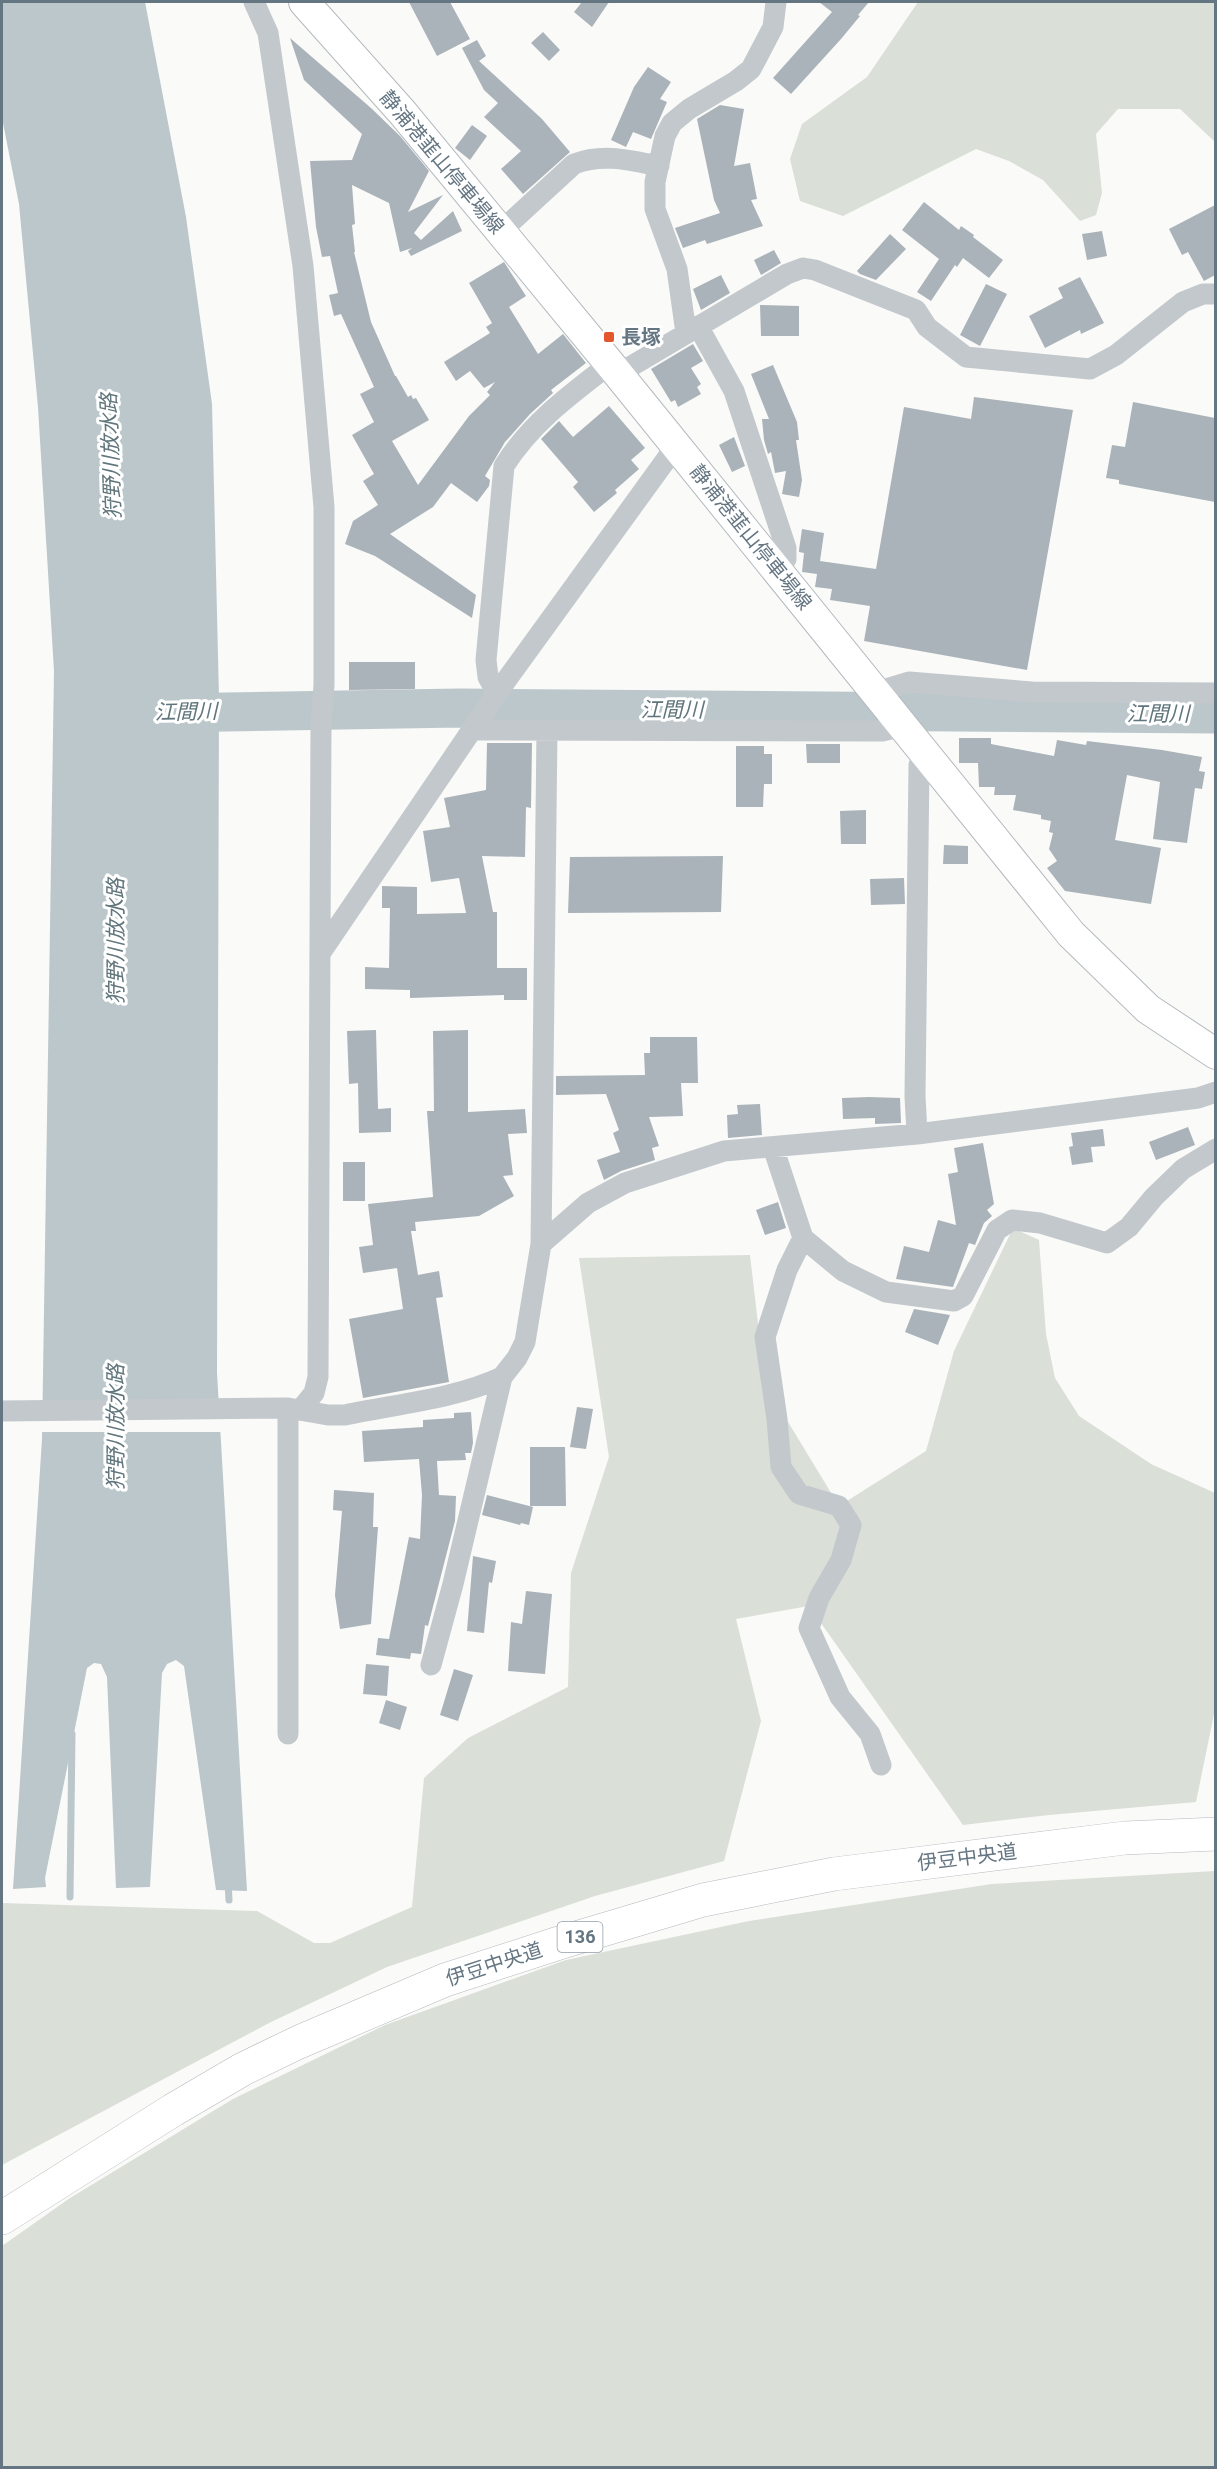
<svg xmlns="http://www.w3.org/2000/svg" width="1217" height="2469" viewBox="0 0 1217 2469" font-family="Roboto,'Noto Sans JP',sans-serif">
	<style>
		.green { fill: #dadfd7 }
		.water { fill: #bbc7cb }
		.pier { fill: #fafaf8 }
		.lines { fill: none; stroke-linecap: round; stroke-linejoin: round }
		.stream { stroke: #bbc7cb; stroke-width: 7 }
		.river { stroke: #bbc7cb; stroke-width: 39 }
		.building { fill: #aab3b9 }
		.secondary-casing { stroke: #b3babf; stroke-width: 32 }
		.highway-casing { stroke: #b4b9bd; stroke-width: 34 }
		.street { stroke: #c3c8cc; stroke-width: 21 }
		.secondary { stroke: #fff; stroke-width: 30 }
		.highway { stroke: #fff; stroke-width: 33 }
		.poi-dot { fill: #e4572e; stroke: #fff; stroke-width: 2 }
		.labels { text-anchor: middle; stroke-width: 6; stroke-linejoin: round; paint-order: stroke }
		.shield { fill: #fff; stroke: #939fa8; stroke-width: 1.5 }
		.shield-label { font-size: 18px; font-weight: bold; fill: #657683 }
		.street-label { font-size: 20px; fill: #657683; stroke: #fff }
		.poi-label { font-size: 20px; font-weight: bold; fill: #657683; stroke: #fff; text-anchor: start }
		.water-label { font-size: 21px; font-style: italic; fill: #60757c; stroke: #fff }
	</style>
	<rect width="100%" height="100%" fill="#fafaf8"/>
	<path class="green" d="M 918,2 L 1215,2 L 1215,142 L 1180,109 L 1118,109 L 1096,134 L 1102,193 L 1096,215 L 1080,221 L 1043,180 L 1009,161 L 976,149 L 843,216 L 800,201 L 790,159 L 802,124 L 867,77 Z
		M 1013,1228 L 1039,1240 L 1046,1334 L 1055,1378 L 1079,1416 L 1151,1464 L 1215,1493 L 1215,1709 L 1196,1802 L 1049,1815 L 963,1825 L 809,1606 L 736,1619 L 761,1721 L 724,1861 L 595,1896 L 387,1967 L 269,2023 L 2,2165 L 2,1903 L 257,1911 L 314,1943 L 330,1943 L 412,1907 L 424,1778 L 468,1738 L 568,1687 L 571,1573 L 609,1457 L 579,1258 L 750,1255 L 765,1384 L 839,1506 L 926,1451 L 954,1351 Z
		M 1215,1871 L 1215,2467 L 2,2467 L 2,2246 L 70,2198 L 233,2099 L 385,2025 L 566,1960 L 749,1921 L 992,1884 Z"/>
	<path class="water" d="M 2,2 L 145,2 L 186,217 L 212,404 L 219,698 L 217,1373 L 247,1891 L 216,1890 L 184,1666 L 176,1660 L 167,1664 L 162,1673 L 150,1887 L 116,1888 L 107,1677 L 101,1664 L 94,1663 L 87,1668 L 45,1878 L 46,1887 L 13,1889 L 42,1439 L 54,671 L 38,407 L 19,204 L 2,118 Z"/>
	<path class="pier" d="M 40,1401 L 221,1401 L 222,1432 L 39,1432 Z"/>
	<g class="lines">
		<path class="stream" d="M 228,1882 L 229,1900
			M 70,1897 L 72,1734"/>
		<path class="river" d="M 165,713 L 459,708 L 1216,714"/>
	</g>
	<path class="building" d="M 409,2 L 450,2 L 470,39 L 437,56 Z
		M 582,2 L 609,2 L 592,27 L 574,12 Z
		M 819,2 L 869,2 L 858,15 L 860,16 L 841,39 L 791,94 L 773,78 L 832,12 Z
		M 543,32 L 560,50 L 549,61 L 531,43 Z
		M 290,38 L 371,108 L 400,136 L 429,171 L 408,212 L 443,195 L 414,233 L 421,240 L 453,211 L 462,231 L 411,256 L 408,251 L 412,248 L 400,252 L 389,203 L 352,185 L 355,224 L 352,225 L 355,252 L 354,252 L 371,322 L 395,376 L 396,376 L 408,397 L 411,395 L 413,399 L 416,398 L 429,420 L 392,441 L 418,485 L 469,416 L 490,395 L 487,392 L 495,382 L 484,388 L 470,371 L 456,381 L 444,362 L 490,333 L 486,327 L 492,323 L 469,283 L 504,262 L 526,296 L 509,307 L 538,354 L 563,334 L 586,363 L 551,390 L 553,393 L 530,414 L 505,442 L 485,476 L 490,480 L 489,486 L 477,502 L 451,483 L 433,507 L 390,534 L 476,595 L 472,618 L 375,556 L 345,544 L 353,521 L 378,505 L 363,481 L 374,474 L 352,435 L 374,422 L 360,394 L 374,387 L 341,314 L 334,316 L 329,295 L 338,293 L 330,256 L 322,257 L 316,227 L 310,161 L 352,160 L 362,134 L 304,80 Z
		M 477,40 L 486,56 L 479,61 L 542,119 L 570,152 L 523,194 L 501,169 L 521,151 L 484,117 L 498,103 L 484,90 L 462,48 Z
		M 648,67 L 671,82 L 660,99 L 667,102 L 651,139 L 633,132 L 626,147 L 611,140 L 634,87 Z
		M 720,105 L 744,109 L 734,166 L 750,163 L 757,199 L 751,200 L 763,226 L 707,244 L 705,240 L 683,248 L 675,228 L 720,213 L 714,200 L 697,119 Z
		M 472,125 L 487,136 L 470,160 L 455,148 Z
		M 924,202 L 959,230 L 961,226 L 974,235 L 973,237 L 1003,260 L 989,278 L 963,258 L 957,267 L 955,265 L 931,301 L 917,292 L 939,259 L 902,230 Z
		M 1215,205 L 1215,275 L 1204,281 L 1188,252 L 1182,255 L 1169,229 Z
		M 1102,231 L 1107,256 L 1087,260 L 1082,234 Z
		M 890,234 L 906,249 L 876,280 L 860,274 L 857,271 Z
		M 774,250 L 781,263 L 761,275 L 754,260 Z
		M 721,275 L 730,293 L 701,310 L 693,289 Z
		M 1080,277 L 1104,323 L 1081,334 L 1080,330 L 1045,348 L 1029,316 L 1063,298 L 1058,288 Z
		M 986,284 L 1007,294 L 980,346 L 960,335 Z
		M 760,305 L 799,306 L 799,336 L 761,336 Z
		M 693,344 L 703,361 L 691,368 L 701,384 L 697,387 L 701,394 L 678,407 L 675,400 L 671,402 L 651,369 Z
		M 773,365 L 797,422 L 799,440 L 796,440 L 802,480 L 799,497 L 782,494 L 786,471 L 775,473 L 771,452 L 768,454 L 764,440 L 762,419 L 769,419 L 751,374 Z
		M 974,397 L 1073,410 L 1027,670 L 864,641 L 870,606 L 830,600 L 832,589 L 815,587 L 817,574 L 802,572 L 804,553 L 799,552 L 799,550 L 802,529 L 824,533 L 820,561 L 876,569 L 904,407 L 971,419 Z
		M 1133,402 L 1215,418 L 1215,502 L 1119,484 L 1119,480 L 1106,478 L 1112,445 L 1125,447 Z
		M 609,406 L 645,448 L 631,460 L 639,469 L 615,490 L 617,493 L 594,512 L 573,487 L 578,482 L 541,439 L 559,421 L 573,437 Z
		M 734,437 L 745,466 L 732,472 L 719,445 Z
		M 349,662 L 415,662 L 415,689 L 349,690 Z
		M 959,738 L 991,738 L 991,744 L 1054,756 L 1057,740 L 1086,745 L 1087,741 L 1162,750 L 1202,757 L 1199,771 L 1205,772 L 1202,789 L 1195,788 L 1187,843 L 1153,839 L 1160,782 L 1127,775 L 1115,840 L 1161,848 L 1151,904 L 1065,891 L 1047,868 L 1057,861 L 1049,849 L 1053,833 L 1049,832 L 1051,821 L 1041,819 L 1041,815 L 1013,810 L 1016,795 L 994,795 L 995,787 L 979,787 L 978,763 L 959,763 Z
		M 487,743 L 532,743 L 531,808 L 526,807 L 525,857 L 482,856 L 493,912 L 497,912 L 497,968 L 527,968 L 527,1000 L 504,1000 L 504,995 L 410,998 L 410,990 L 365,989 L 365,967 L 389,968 L 390,908 L 382,908 L 382,886 L 417,887 L 417,914 L 466,913 L 459,878 L 431,882 L 423,831 L 450,827 L 444,798 L 486,790 Z
		M 806,744 L 840,744 L 840,763 L 807,763 Z
		M 736,746 L 764,746 L 764,754 L 772,754 L 772,784 L 764,784 L 763,807 L 736,807 Z
		M 866,810 L 866,844 L 841,844 L 840,811 Z
		M 944,845 L 968,846 L 968,864 L 943,864 Z
		M 723,856 L 721,912 L 568,913 L 570,857 Z
		M 904,878 L 905,904 L 871,905 L 870,879 Z
		M 376,1030 L 378,1109 L 391,1108 L 391,1132 L 359,1133 L 358,1083 L 349,1084 L 347,1031 Z
		M 468,1030 L 468,1112 L 525,1109 L 527,1133 L 508,1134 L 513,1175 L 503,1176 L 514,1196 L 479,1216 L 415,1222 L 416,1231 L 411,1231 L 418,1275 L 439,1271 L 443,1297 L 436,1298 L 449,1382 L 363,1398 L 349,1319 L 403,1309 L 397,1268 L 363,1273 L 359,1247 L 373,1245 L 368,1204 L 433,1197 L 427,1111 L 434,1111 L 433,1031 Z
		M 650,1037 L 697,1037 L 698,1083 L 681,1083 L 683,1116 L 649,1117 L 659,1146 L 652,1148 L 655,1160 L 621,1171 L 604,1180 L 597,1160 L 620,1152 L 613,1133 L 619,1130 L 606,1094 L 556,1095 L 556,1076 L 645,1075 L 644,1053 L 650,1053 Z
		M 869,1097 L 900,1098 L 901,1123 L 875,1124 L 875,1118 L 843,1119 L 842,1098 Z
		M 760,1104 L 762,1135 L 728,1138 L 727,1115 L 738,1114 L 737,1105 Z
		M 1188,1127 L 1195,1145 L 1156,1160 L 1149,1142 Z
		M 1103,1129 L 1105,1146 L 1091,1147 L 1093,1162 L 1072,1165 L 1069,1147 L 1073,1146 L 1071,1133 Z
		M 983,1143 L 994,1204 L 987,1210 L 992,1216 L 984,1223 L 975,1245 L 969,1243 L 953,1287 L 896,1279 L 904,1246 L 929,1252 L 938,1220 L 956,1225 L 948,1174 L 958,1172 L 954,1148 Z
		M 343,1162 L 365,1162 L 365,1201 L 343,1201 Z
		M 778,1202 L 786,1228 L 765,1235 L 756,1210 Z
		M 914,1309 L 950,1315 L 938,1345 L 905,1332 Z
		M 577,1407 L 593,1409 L 586,1449 L 570,1447 Z
		M 471,1412 L 473,1443 L 471,1453 L 465,1453 L 466,1460 L 437,1461 L 439,1495 L 456,1496 L 455,1521 L 428,1626 L 425,1625 L 421,1654 L 411,1653 L 410,1659 L 376,1655 L 378,1638 L 389,1639 L 409,1537 L 420,1539 L 422,1495 L 419,1459 L 364,1462 L 362,1431 L 423,1427 L 423,1420 L 454,1418 L 454,1413 Z
		M 530,1447 L 565,1447 L 566,1506 L 530,1506 Z
		M 334,1490 L 374,1493 L 373,1527 L 378,1527 L 371,1624 L 340,1629 L 335,1595 L 342,1511 L 333,1510 Z
		M 487,1495 L 533,1507 L 529,1525 L 521,1523 L 520,1525 L 482,1515 Z
		M 473,1556 L 496,1561 L 492,1583 L 489,1582 L 484,1633 L 467,1631 Z
		M 526,1591 L 552,1594 L 545,1674 L 508,1671 L 511,1622 L 522,1624 Z
		M 366,1664 L 389,1666 L 387,1696 L 363,1694 Z
		M 454,1669 L 473,1675 L 458,1721 L 440,1715 Z
		M 386,1700 L 407,1707 L 400,1730 L 379,1723 Z"/>
	<g class="lines">
		<defs>
			<path id="secondary" d="M 304,2 L 402,112 L 610,364 L 1071,934 L 1148,1009 L 1216,1054"/>
			<path id="highway" d="M 2,2218 L 173,2110 L 243,2069 L 299,2042 L 445,1980 L 559,1943 L 703,1900 L 834,1874 L 1125,1838 L 1216,1834"/>
		</defs>
		<use href="#secondary" class="secondary-casing"/>
		<use href="#highway" class="highway-casing"/>
		<path class="street" d="M 254,2 L 268,33 L 303,266 L 324,507 L 324,685 L 321,724 L 318,1377 L 314,1393 L 301,1409
			M 501,231 L 574,164 C 603,153 629,160 659,166
			M 698,326 L 734,391 L 786,548 L 786,559 L 776,568
			M 686,333 L 677,269 L 655,209 L 655,182 L 665,136 L 672,123 L 689,109 L 736,81 L 751,69 L 773,27 L 776,2
			M 618,374 L 787,274 L 803,268 L 815,270 L 916,310 L 927,327 L 966,357 L 1090,369 L 1116,355 L 1183,302 L 1203,294 L 1216,294
			M 876,692 L 909,682 L 1032,692 L 1216,693
			M 497,693 L 488,677 L 486,660 L 504,466 C 531,423 571,394 610,364
			M 472,730 L 882,731 L 904,726
			M 321,952 L 497,693 L 676,446
			M 917,1134 L 915,1096 L 919,765 L 925,752
			M 773,1147 L 803,1238 L 787,1270 L 765,1337 L 777,1419 L 781,1467 L 799,1494 L 839,1506 L 851,1525 L 841,1560 L 819,1598 L 809,1628 L 840,1697 L 870,1734 L 881,1765
			M 803,1238 L 843,1271 L 886,1292 L 954,1301 L 963,1296 L 997,1230 L 1012,1220 L 1040,1223 L 1107,1243 L 1129,1227 L 1154,1197 L 1183,1169 L 1216,1149
			M 541,1244 L 588,1203 L 625,1183 L 724,1151 L 917,1134 L 1198,1098 L 1216,1092
			M 2,1411 L 288,1408 L 328,1415 L 345,1415 C 397,1404 455,1399 502,1377
			M 431,1665 L 453,1584 L 502,1377 L 517,1358 L 525,1342 L 541,1244 L 547,730
			M 288,1734 L 288,1408"/>
		<use href="#secondary" class="secondary"/>
		<use href="#highway" class="highway"/>
	</g>
	<rect class="poi-dot" x="603" y="331" width="12" height="12" rx="3"/>
	<g class="labels">
		<rect class="shield" x="557.5" y="1922" width="45" height="30" rx="4.5"/>
		<g class="shield-label">
			<text x="580" y="1943">136</text>
		</g>
		<g class="street-label">
			<text transform="translate(442 162) rotate(50)" y="7">静浦港韮山停車場線</text>
			<text transform="translate(751 537) rotate(51)" y="7">静浦港韮山停車場線</text>
			<text transform="translate(967 1857) rotate(-7)" y="7">伊豆中央道</text>
			<text transform="translate(494 1964) rotate(-18)" y="7">伊豆中央道</text>
		</g>
		<g class="poi-label">
			<text x="621" y="344">長塚</text>
		</g>
		<g class="water-label">
			<text transform="translate(111 456) rotate(-92)" y="7">狩野川放水路</text>
			<text x="672" y="717">江間川</text>
			<text transform="translate(186 712) rotate(-1)" y="7">江間川</text>
			<text x="1158" y="721">江間川</text>
			<text transform="translate(116 941) rotate(-90)" y="7">狩野川放水路</text>
			<text transform="translate(116 1427) rotate(-90)" y="7">狩野川放水路</text>
		</g>
	</g>
	<rect width="1217" height="2469" fill="none" stroke="#657683" stroke-width="6"/>
</svg>
